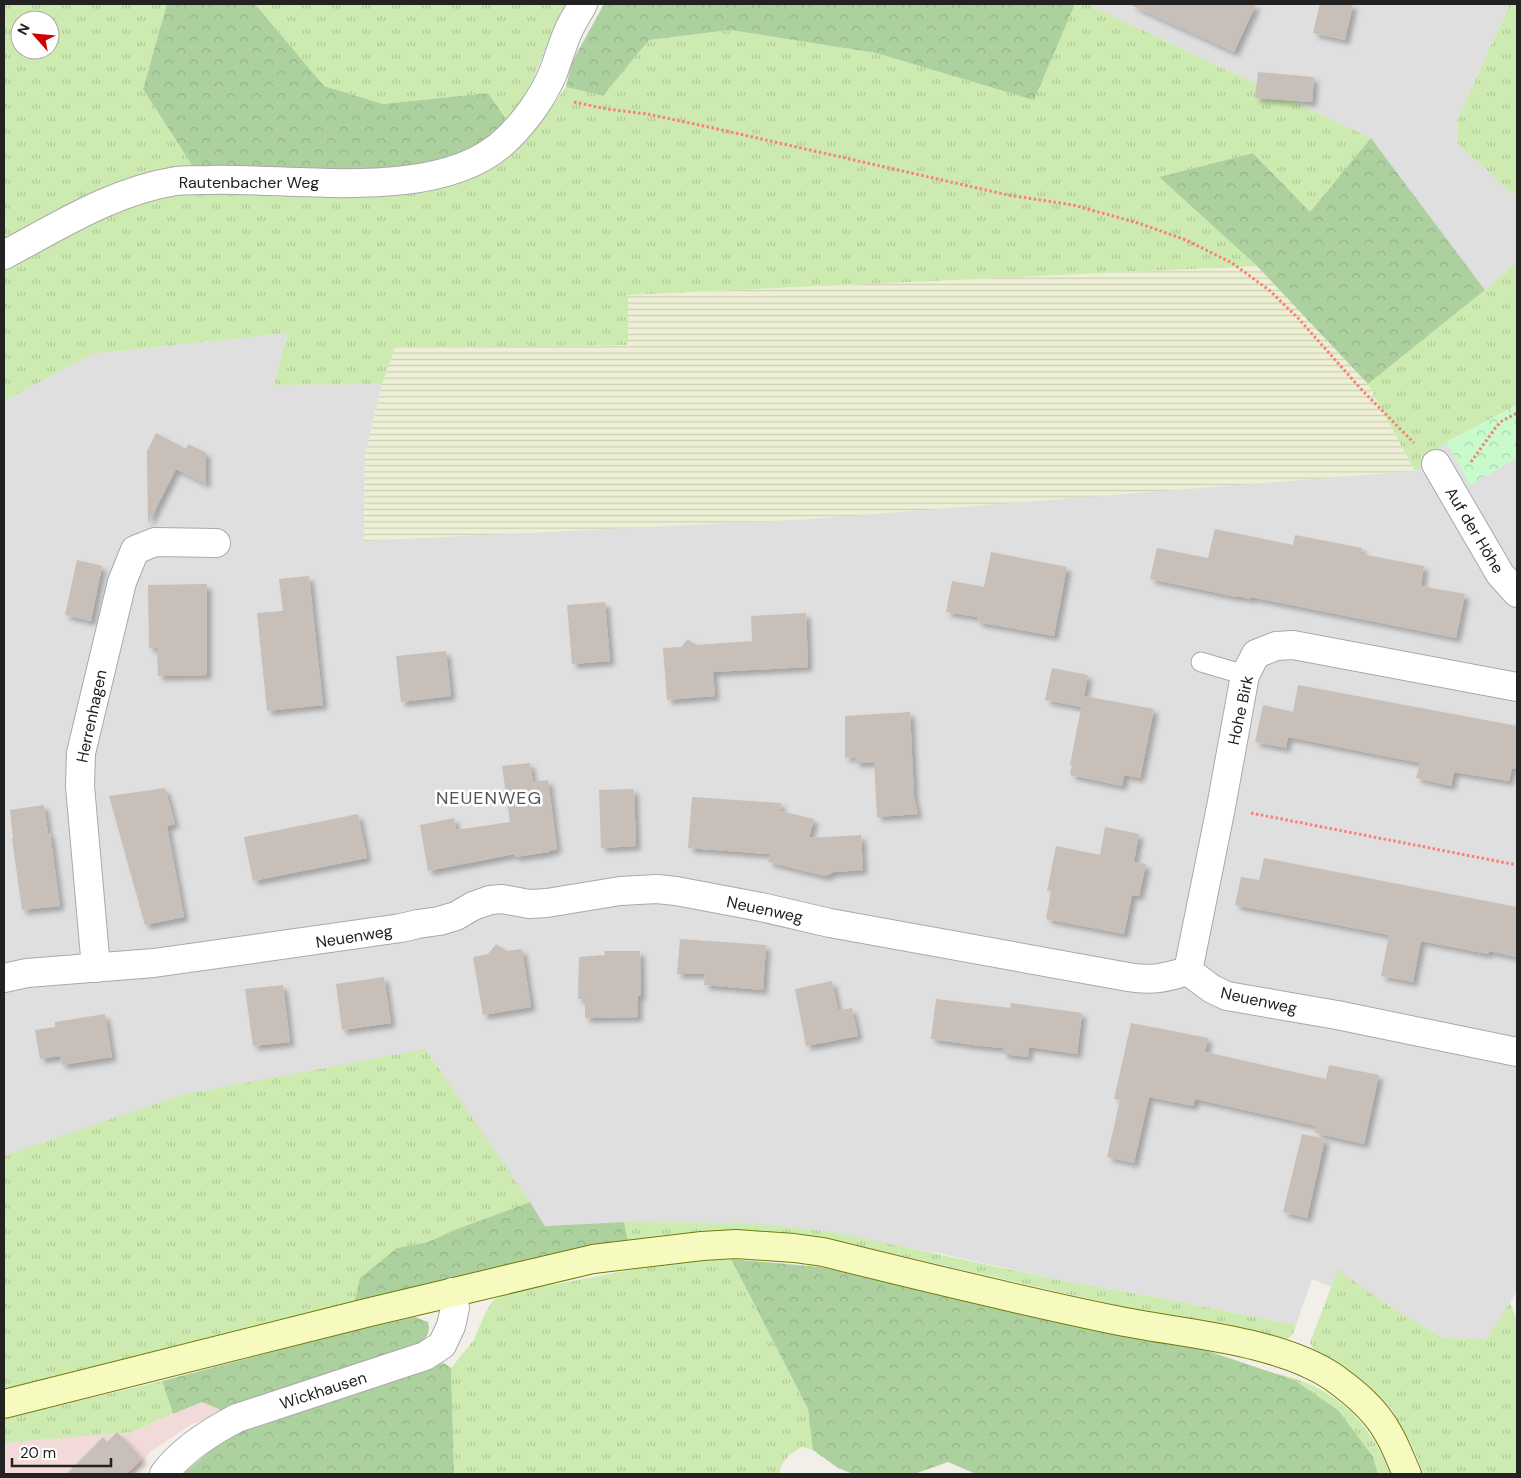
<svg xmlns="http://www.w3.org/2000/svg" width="1521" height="1478" viewBox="0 0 1521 1478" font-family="'DM Sans',sans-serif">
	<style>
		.residential { fill: #e0dfdf }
		.commercial { fill: #f2dad9 }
		.farmland { fill: url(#farmland-rules) }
		.grass { fill: url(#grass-tufts); fill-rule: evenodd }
		.forest { fill: url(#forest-crowns) }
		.park { fill: url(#park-crowns) }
		.building { fill: #c7bfb8; filter: url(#shadow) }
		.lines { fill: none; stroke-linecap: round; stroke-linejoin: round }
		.service-casing { stroke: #a9a9a9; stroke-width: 21 }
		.minor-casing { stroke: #a9a9a9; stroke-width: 30 }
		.secondary-casing { stroke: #707d05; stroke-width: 30 }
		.path { stroke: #fa8072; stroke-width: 3; stroke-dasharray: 2.5 2.5; stroke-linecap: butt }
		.service { stroke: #fff; stroke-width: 19 }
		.minor { stroke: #fff; stroke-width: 28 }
		.secondary { stroke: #f7fabf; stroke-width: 28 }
		.labels { text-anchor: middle; stroke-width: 5; stroke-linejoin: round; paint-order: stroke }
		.street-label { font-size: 16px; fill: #222; stroke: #fff }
		.neighbourhood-label { font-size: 18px; letter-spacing: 1px; fill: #555; stroke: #fff }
	</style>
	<defs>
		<pattern id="farmland-rules" width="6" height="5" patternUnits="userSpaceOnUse" patternTransform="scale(1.25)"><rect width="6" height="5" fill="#eef0d5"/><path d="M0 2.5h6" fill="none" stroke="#ccceb7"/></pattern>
		<pattern id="grass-tufts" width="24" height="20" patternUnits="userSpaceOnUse" patternTransform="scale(1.25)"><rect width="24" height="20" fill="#cdebb0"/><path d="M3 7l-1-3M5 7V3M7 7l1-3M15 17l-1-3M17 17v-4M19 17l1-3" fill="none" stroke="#b0c997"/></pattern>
		<pattern id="forest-crowns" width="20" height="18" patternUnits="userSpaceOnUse" patternTransform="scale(1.25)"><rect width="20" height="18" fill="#add19e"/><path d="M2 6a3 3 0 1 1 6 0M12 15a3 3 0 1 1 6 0" fill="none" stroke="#95b388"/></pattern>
		<pattern id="park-crowns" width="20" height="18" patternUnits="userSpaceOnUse" patternTransform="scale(1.25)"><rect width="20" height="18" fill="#c8facc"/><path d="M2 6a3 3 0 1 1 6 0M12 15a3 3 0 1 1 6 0" fill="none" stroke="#acd6af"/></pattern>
		<filter id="shadow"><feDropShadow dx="4.5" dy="4.5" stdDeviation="2.5" flood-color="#0004"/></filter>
	</defs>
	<rect width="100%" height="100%" fill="#f2efe9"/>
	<path class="residential" d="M 1087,4 L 1510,4 L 1458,118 L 1457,143 L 1517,198 L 1517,261 L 1485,290 L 1371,138 Z
		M 288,333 L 275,385 L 382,384 L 365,456 L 364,541 L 1414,471 L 1446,442 L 1517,405 L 1517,1291 L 1486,1339 L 1443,1338 L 1392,1308 L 1338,1271 L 1331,1287 L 1312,1279 L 1296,1325 L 1171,1300 L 1059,1280 L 938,1253 L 758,1223 L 624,1222 L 545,1226 L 530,1202 L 4,1156 L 4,401 L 92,354 Z"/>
	<path class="commercial" d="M 202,1402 L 226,1412 L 190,1425 L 150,1452 L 134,1474 L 4,1474 L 4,1443 L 132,1432 Z"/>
	<path class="farmland" d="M 1257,266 L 1368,384 L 1415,471 L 811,519 L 364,541 L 365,456 L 382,384 L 395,347 L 628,345 L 628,295 Z"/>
	<path class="grass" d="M 4,4 L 167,4 L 143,89 L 195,170 L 4,246 ZM 20,20 L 50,20 L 50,50 L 20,50 Z
		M 255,4 L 566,4 L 558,18 L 530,87 L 508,122 L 488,93 L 383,104 L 324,86 Z
		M 1075,4 L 1087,4 L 1371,138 L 1310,212 L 1253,153 L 1159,177 L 1257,266 L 628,295 L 628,345 L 395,347 L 382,384 L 274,385 L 288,333 L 92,354 L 4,401 L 4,264 L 77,224 L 177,189 L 350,190 L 535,127 L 552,106 L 566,87 L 603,96 L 649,40 L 730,30 L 876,53 L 1034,99 Z
		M 1510,4 L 1517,4 L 1517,198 L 1457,143 L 1458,118 Z
		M 1517,261 L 1517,405 L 1446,442 L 1415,471 L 1368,384 L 1485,290 Z
		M 425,1049 L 530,1202 L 457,1229 L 428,1242 L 397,1248 L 354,1304 L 4,1391 L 4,1156 L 181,1095 Z
		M 624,1222 L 758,1223 L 839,1233 L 1059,1280 L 1171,1300 L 1296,1325 L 1293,1334 L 1286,1340 L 1197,1320 L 1128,1308 L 847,1243 L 780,1233 L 734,1231 L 675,1234 L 628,1241 Z
		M 731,1259 L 808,1409 L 813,1450 L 802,1447 C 788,1455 783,1459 779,1474 L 454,1474 L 451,1368 L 473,1341 L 485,1314 L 493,1300 L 509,1293 L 636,1269 L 680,1262 Z
		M 1338,1270 L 1392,1308 L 1443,1338 L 1486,1339 L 1510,1302 L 1517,1320 L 1517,1474 L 1424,1474 L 1412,1445 L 1391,1408 L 1363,1381 L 1329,1358 L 1314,1350 L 1310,1342 Z
		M 1271,1372 C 1331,1385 1368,1416 1390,1474 L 1378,1474 L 1373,1457 Z
		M 162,1381 L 173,1414 L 132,1432 L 4,1443 L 4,1419 Z"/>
	<path class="forest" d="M 167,4 L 255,4 L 324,86 L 383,104 L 488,93 L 508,122 L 495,136 L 445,163 L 353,170 L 195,170 L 143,89 Z
		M 604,4 L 1075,4 L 1034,100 L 876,53 L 730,30 L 649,40 L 603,96 L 566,87 L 572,62 Z
		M 1371,138 L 1485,290 L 1368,384 L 1257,266 L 1159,177 L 1253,153 L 1310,212 Z
		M 530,1202 L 545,1226 L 624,1222 L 628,1241 L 354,1304 L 360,1278 L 397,1248 L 428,1242 L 457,1229 Z
		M 731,1259 L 820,1267 L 1035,1316 L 1202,1349 L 1294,1380 L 1338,1410 L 1373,1457 L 1378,1474 L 976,1474 L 948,1462 L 914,1474 L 853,1474 L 838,1468 L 813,1450 L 808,1409 Z
		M 415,1317 L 428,1322 C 432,1335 422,1342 412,1350 L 226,1412 L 202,1402 L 173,1414 L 162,1381 L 333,1336 Z
		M 444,1363 L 451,1368 L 454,1474 L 183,1474 L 224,1439 L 268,1417 Z"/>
	<path class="park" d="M 1517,405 L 1517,458 L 1470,485 L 1446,442 Z"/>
	<path class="building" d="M 1129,4 L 1256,4 L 1234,52 Z
		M 1320,4 L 1353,4 L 1345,40 L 1313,33 Z
		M 1258,72 L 1314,77 L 1312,102 L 1255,98 Z
		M 156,433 L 186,449 L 188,444 L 206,453 L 206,484 L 176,469 L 148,524 L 147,451 Z
		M 1215,529 L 1293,545 L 1295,535 L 1362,548 L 1361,554 L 1424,566 L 1421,586 L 1465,594 L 1456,638 L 1251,597 L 1250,599 L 1238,596 L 1237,597 L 1150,579 L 1157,548 L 1208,558 Z
		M 991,552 L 1067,567 L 1054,636 L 977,622 L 978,617 L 946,612 L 952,581 L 984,587 Z
		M 77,560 L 102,566 L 91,621 L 65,615 Z
		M 309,576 L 323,705 L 267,711 L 257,613 L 283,611 L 279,579 Z
		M 207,584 L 207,675 L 158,676 L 157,648 L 149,648 L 148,585 Z
		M 605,602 L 610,661 L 572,664 L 567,605 Z
		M 806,613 L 808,667 L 713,672 L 715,696 L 667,700 L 663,648 L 681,647 L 688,639 L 696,645 L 752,641 L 751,616 Z
		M 446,651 L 451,696 L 401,702 L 396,656 Z
		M 1052,668 L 1088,675 L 1084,696 L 1154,709 L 1140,778 L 1124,775 L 1122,786 L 1070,775 L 1072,765 L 1070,765 L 1083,698 L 1081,707 L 1045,700 Z
		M 1298,685 L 1517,726 L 1517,769 L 1512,768 L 1509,781 L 1454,772 L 1451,786 L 1416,778 L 1420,763 L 1288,737 L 1286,748 L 1255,742 L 1263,705 L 1293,712 Z
		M 910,712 L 914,797 L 918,814 L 877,817 L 874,762 L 856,763 L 855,757 L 845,758 L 845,716 Z
		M 530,763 L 533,782 L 548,780 L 557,849 L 549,851 L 549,852 L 515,857 L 514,854 L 428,871 L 420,825 L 454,818 L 456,830 L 510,822 L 502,766 Z
		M 165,788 L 175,824 L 167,826 L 184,917 L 145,925 L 109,796 Z
		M 634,789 L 636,846 L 601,848 L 599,790 Z
		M 692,797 L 781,803 L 780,811 L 814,819 L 809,838 L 861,835 L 863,870 L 834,872 L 825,876 L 768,862 L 770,854 L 688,848 Z
		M 44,805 L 48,833 L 50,833 L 60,906 L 22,910 L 12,838 L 13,838 L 10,810 Z
		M 358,814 L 367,858 L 253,881 L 244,837 Z
		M 1105,827 L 1139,834 L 1134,862 L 1146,864 L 1139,896 L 1132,895 L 1124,934 L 1046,919 L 1051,891 L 1047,891 L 1056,846 L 1100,855 Z
		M 1264,858 L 1517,907 L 1517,957 L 1489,951 L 1488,954 L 1421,941 L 1413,982 L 1381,976 L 1389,935 L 1235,905 L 1241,877 L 1259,880 Z
		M 680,939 L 766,945 L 763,990 L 704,985 L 705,974 L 677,974 Z
		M 496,944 L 507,951 L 522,949 L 531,1007 L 483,1015 L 473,957 L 488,954 Z
		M 604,951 L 640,951 L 641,996 L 638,996 L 638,1017 L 585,1018 L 585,999 L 578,999 L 579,957 L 605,955 Z
		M 384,977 L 391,1023 L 342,1030 L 336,984 Z
		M 832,981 L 838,1010 L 852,1008 L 858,1036 L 806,1046 L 795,989 Z
		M 283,985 L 290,1042 L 253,1046 L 245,989 Z
		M 936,999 L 1010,1008 L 1011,1003 L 1082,1013 L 1077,1054 L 1029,1047 L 1028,1057 L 1003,1054 L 1003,1048 L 981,1046 L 931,1039 Z
		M 105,1014 L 112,1057 L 62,1065 L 60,1056 L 40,1059 L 35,1030 L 55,1027 L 55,1022 Z
		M 1131,1023 L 1208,1038 L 1205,1052 L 1326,1079 L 1329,1065 L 1379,1075 L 1364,1144 L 1315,1133 L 1316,1126 L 1195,1099 L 1193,1106 L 1149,1097 L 1134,1163 L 1107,1157 L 1120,1100 L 1114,1099 Z
		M 1302,1134 L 1325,1139 L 1307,1218 L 1283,1212 Z
		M 117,1432 L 142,1459 L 126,1474 L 66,1474 L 103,1437 L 107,1442 Z"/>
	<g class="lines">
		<defs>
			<path id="service" d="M 1201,662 L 1245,675"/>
			<path id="minor" d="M 4,255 C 59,226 113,191 176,181 C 187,180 199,180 210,180 C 295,177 440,204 506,140 C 525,122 543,97 553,73 C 558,60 562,46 567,34 C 571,23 578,14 583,4
				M 1436,464 L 1500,574 L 1517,593
				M 96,968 L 80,786 L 81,753 L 122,582 L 135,550 L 155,542 L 216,543
				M 1188,971 L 1221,807 L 1245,675 L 1256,654 L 1276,646 L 1293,645 L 1517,687
				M 4,978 L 27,973 L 154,963 L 401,928 L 418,924 L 439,921 L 456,916 L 473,906 L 490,900 L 502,899 L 529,904 L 547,903 L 620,891 L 657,889 L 676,891 L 761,907 L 830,923 L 1128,977 C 1153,981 1164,978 1188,971 L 1212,989 L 1227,996 L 1337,1015 L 1517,1052
				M 164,1474 C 181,1451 212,1431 237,1418 L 425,1356 L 442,1345 L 451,1326 L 455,1308 L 453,1292"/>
			<path id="secondary" d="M 4,1404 L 366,1313 L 593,1259 L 702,1246 L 736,1244 L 794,1248 L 823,1252 C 920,1276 1017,1300 1115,1320 C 1181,1334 1276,1339 1333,1377 C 1354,1392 1376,1410 1388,1433 C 1396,1446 1401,1461 1407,1474"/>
		</defs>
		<use href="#service" class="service-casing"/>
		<use href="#minor" class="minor-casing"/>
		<use href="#secondary" class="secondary-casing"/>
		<path class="path" d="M 574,102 L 607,109 L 647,114 L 713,128 L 1008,195 L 1073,205 L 1138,223 L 1186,240 L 1232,263 L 1269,290 L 1299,319 L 1360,388 L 1414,443
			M 1471,462 L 1496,427 L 1502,421 L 1517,413
			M 1251,813 L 1517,865"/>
		<use href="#service" class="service"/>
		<use href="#minor" class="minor"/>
		<use href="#secondary" class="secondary"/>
	</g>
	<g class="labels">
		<g class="street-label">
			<text x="249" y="188">Rautenbacher Weg</text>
			<text transform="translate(1475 530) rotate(59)" y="6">Auf der Höhe</text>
			<text transform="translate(1240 710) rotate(-78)" y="6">Hohe Birk</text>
			<text transform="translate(91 716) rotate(-78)" y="6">Herrenhagen</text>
			<text transform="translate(765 909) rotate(12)" y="6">Neuenweg</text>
			<text transform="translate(354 936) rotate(-9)" y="6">Neuenweg</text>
			<text transform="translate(1259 1000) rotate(12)" y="6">Neuenweg</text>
			<text transform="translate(323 1390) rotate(-18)" y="6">Wickhausen</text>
		</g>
		<g class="neighbourhood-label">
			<text x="489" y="804">NEUENWEG</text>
		</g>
	</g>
	<rect width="1521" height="1478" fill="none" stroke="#222222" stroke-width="10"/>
	<g transform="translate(35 35) rotate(297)"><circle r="24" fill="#ffffff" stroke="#a7a7a7"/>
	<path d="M0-4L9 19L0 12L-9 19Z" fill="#d40000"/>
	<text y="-8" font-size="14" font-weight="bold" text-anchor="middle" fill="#222222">N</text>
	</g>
	<path d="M12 1458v8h99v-8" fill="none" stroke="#222222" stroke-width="2.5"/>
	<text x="20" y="1458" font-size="15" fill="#222222" stroke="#ffffff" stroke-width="4" paint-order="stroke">20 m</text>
</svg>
